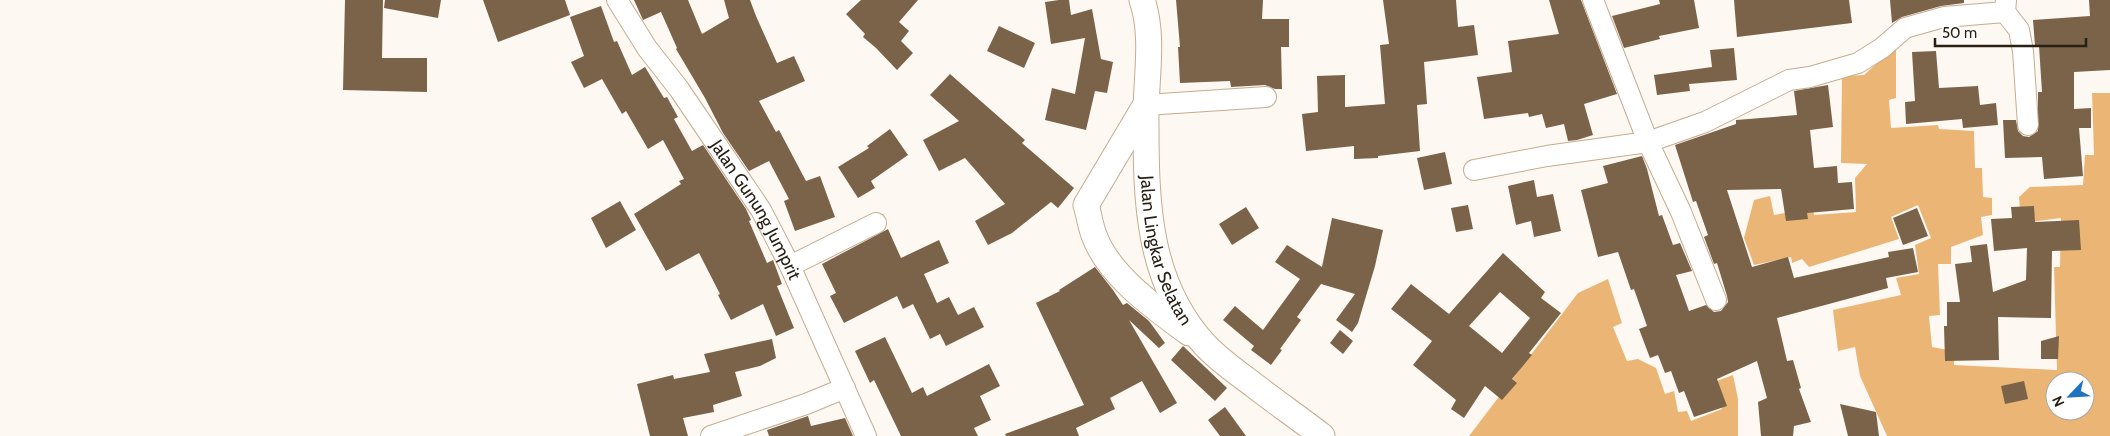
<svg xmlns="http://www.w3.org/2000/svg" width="2110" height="436" viewBox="0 0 2110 436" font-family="Cabin,sans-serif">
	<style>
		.forest { fill: #ebb675; fill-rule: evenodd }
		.building { fill: #7a6349; fill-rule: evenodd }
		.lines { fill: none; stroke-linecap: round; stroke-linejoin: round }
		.minor-casing { stroke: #c5ac8f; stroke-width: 22 }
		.tertiary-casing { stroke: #c5ac8f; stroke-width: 27 }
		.minor { stroke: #fff; stroke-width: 20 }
		.tertiary { stroke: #fff; stroke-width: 25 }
		.labels { text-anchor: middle; stroke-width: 5; stroke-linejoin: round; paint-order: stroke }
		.street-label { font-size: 18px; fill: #292014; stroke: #fff }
	</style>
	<rect width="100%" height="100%" fill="#fef8f2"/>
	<path class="forest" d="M 1896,46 L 1896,98 L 1889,100 L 1891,128 L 1938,125 L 1939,129 L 1974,131 L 1975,168 L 1982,168 L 1983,197 L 1992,198 L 1992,215 L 1981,217 L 1983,235 L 1951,247 L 1951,264 L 1938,264 L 1940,315 L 1929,316 L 1932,347 L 1954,351 L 1954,365 L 2057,370 L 2054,267 L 2060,267 L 2061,218 L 2030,222 L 2020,210 L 2019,197 L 2030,187 L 2083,185 L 2085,155 L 2094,155 L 2092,93 L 2110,93 L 2110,436 L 1887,436 L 1860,376 L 1855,347 L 1838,351 L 1833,310 L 1901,295 L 1896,278 L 1919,274 L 1915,245 L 1931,238 L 1918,205 L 1891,217 L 1899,239 L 1809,267 L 1802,259 L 1792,263 L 1791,257 L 1754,265 L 1744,238 L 1754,200 L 1770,196 L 1774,215 L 1813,208 L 1814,215 L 1856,212 L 1855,178 L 1867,164 L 1841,163 L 1842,76 L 1864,75 ZM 2055,381 L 2085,381 L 2085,411 L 2055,411 Z
		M 1608,279 L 1622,323 L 1613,327 L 1627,361 L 1638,359 L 1656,368 L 1665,394 L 1674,391 L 1678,412 L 1687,411 L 1691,421 L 1722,409 L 1714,382 L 1733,375 L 1738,399 L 1738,436 L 1469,436 L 1578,293 Z"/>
	<path class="building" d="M 345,0 L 383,0 L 382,58 L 427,58 L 427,92 L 343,90 Z
		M 385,0 L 441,0 L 438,18 L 384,8 Z
		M 483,0 L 565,0 L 570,15 L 498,42 Z
		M 634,0 L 688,0 L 702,34 L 729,18 L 724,0 L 750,0 L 756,16 L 777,63 L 794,56 L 805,81 L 759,101 L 776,132 L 779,130 L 806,181 L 820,176 L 835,217 L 795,231 L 784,201 L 789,199 L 769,161 L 749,171 L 723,133 L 705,98 L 676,49 L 677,48 L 661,12 L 643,20 Z
		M 861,0 L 918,0 L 899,22 L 909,31 L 901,41 L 913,53 L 897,70 L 876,48 L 863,37 L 865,34 L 846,14 Z
		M 1059,0 L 1069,0 L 1071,15 L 1092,9 L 1101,59 L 1113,62 L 1107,93 L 1095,91 L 1086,130 L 1045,120 L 1052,88 L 1075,94 L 1085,38 L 1051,44 L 1045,2 Z
		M 1176,0 L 1263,0 L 1262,19 L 1289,19 L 1289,47 L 1281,47 L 1282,89 L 1275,89 L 1265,85 L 1231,87 L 1230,81 L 1180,83 L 1178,47 L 1180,47 Z
		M 1383,0 L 1456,0 L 1458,27 L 1474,25 L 1478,55 L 1424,62 L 1427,104 L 1417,105 L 1420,151 L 1378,156 L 1378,158 L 1354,159 L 1354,146 L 1306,151 L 1302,114 L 1318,112 L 1317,76 L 1345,75 L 1345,107 L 1385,104 L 1380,45 L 1389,44 Z
		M 1549,0 L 1581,0 L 1617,94 L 1584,104 L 1593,135 L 1577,140 L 1568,141 L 1564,124 L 1546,128 L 1542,114 L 1529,117 L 1528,113 L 1484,119 L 1477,77 L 1512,72 L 1508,41 L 1559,34 Z
		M 1659,0 L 1694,0 L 1699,28 L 1659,36 L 1660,39 L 1624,48 L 1612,16 L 1660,4 Z
		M 1734,0 L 1849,0 L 1852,23 L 1737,37 Z
		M 1890,0 L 1964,0 L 1964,3 L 1941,6 L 1902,17 L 1892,23 Z
		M 2089,0 L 2110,0 L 2110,70 L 2074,72 L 2074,109 L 2091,108 L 2091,128 L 2079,128 L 2083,176 L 2044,179 L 2042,157 L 2005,158 L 2003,120 L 2016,120 L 2018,131 L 2023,136 L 2029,137 L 2038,131 L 2038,92 L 2042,92 L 2039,46 L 2035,46 L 2033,20 L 2090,16 Z
		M 601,6 L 614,42 L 617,41 L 632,75 L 645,67 L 664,98 L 667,97 L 678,117 L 674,119 L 692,151 L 703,145 L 746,209 L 751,220 L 749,221 L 767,263 L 773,260 L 782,284 L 777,286 L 794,328 L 776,336 L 763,304 L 731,320 L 718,295 L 720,294 L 699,253 L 666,271 L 634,214 L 681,184 L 679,181 L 684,179 L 663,140 L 648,149 L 626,111 L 622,114 L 602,79 L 584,88 L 571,62 L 584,56 L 570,17 Z
		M 999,26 L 1035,43 L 1024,68 L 987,51 Z
		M 1734,48 L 1737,80 L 1689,84 L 1690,91 L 1657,95 L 1654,75 L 1712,67 L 1710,50 Z
		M 1936,51 L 1939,88 L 1978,86 L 1980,105 L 1996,103 L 1998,125 L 1963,128 L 1962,119 L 1906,124 L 1905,102 L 1915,101 L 1912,52 Z
		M 950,74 L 1025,140 L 1022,143 L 1074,188 L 1058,208 L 1051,202 L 1012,233 L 988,245 L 975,221 L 1005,204 L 965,158 L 939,171 L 923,140 L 959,121 L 930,95 Z
		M 1828,85 L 1833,127 L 1810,130 L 1814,168 L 1837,166 L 1838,183 L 1852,182 L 1854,209 L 1807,213 L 1808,219 L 1786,221 L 1781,189 L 1727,190 L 1752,267 L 1788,257 L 1794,278 L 1889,257 L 1888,252 L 1913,248 L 1918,272 L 1886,278 L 1888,288 L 1777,318 L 1787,361 L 1793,360 L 1801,388 L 1799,389 L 1811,422 L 1794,426 L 1793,436 L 1761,436 L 1758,402 L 1767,398 L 1757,361 L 1717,379 L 1727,406 L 1694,417 L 1684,391 L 1679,393 L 1671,371 L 1665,373 L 1658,355 L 1650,358 L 1639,329 L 1647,326 L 1634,289 L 1631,290 L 1618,252 L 1598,257 L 1581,190 L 1608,183 L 1603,166 L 1642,156 L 1647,169 L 1659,216 L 1662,215 L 1673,245 L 1680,243 L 1692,271 L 1676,275 L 1689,311 L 1706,305 L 1714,312 L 1721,311 L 1728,302 L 1727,296 L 1717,263 L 1714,264 L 1704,237 L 1708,235 L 1696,201 L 1693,202 L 1675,145 L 1736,124 L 1736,120 L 1797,115 L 1794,91 Z
		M 890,129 L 908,155 L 871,181 L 875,188 L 858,198 L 838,167 L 869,148 L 867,146 Z
		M 1445,152 L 1452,184 L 1424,190 L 1417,158 Z
		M 1534,180 L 1537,197 L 1553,194 L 1561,231 L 1534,237 L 1531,221 L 1516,225 L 1508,186 Z
		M 620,201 L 636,230 L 606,248 L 591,218 Z
		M 1468,205 L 1473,229 L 1456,232 L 1451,208 Z
		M 2034,206 L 2035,222 L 2079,220 L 2081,250 L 2052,251 L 2051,318 L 1998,317 L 1999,360 L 1945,361 L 1944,326 L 1947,326 L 1947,302 L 1960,302 L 1955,264 L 1972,262 L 1970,246 L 1987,244 L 1993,292 L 2026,280 L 2027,248 L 1994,251 L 1991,219 L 2012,218 L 2011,207 Z
		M 1246,207 L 1259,228 L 1232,245 L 1219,224 Z
		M 1917,208 L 1928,236 L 1903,245 L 1893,218 Z
		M 1332,218 L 1383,230 L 1375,266 L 1358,323 L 1352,332 L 1336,320 L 1355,294 L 1321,284 L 1297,317 L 1301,320 L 1280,349 L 1282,350 L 1271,365 L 1251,350 L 1254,346 L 1223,320 L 1235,306 L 1263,330 L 1300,279 L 1275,262 L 1287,245 L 1322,267 Z
		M 888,229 L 901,258 L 939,240 L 949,263 L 924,274 L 937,303 L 949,297 L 958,315 L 974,307 L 984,327 L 946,346 L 940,334 L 930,339 L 913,304 L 903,309 L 897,296 L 844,323 L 830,296 L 836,293 L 822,264 Z
		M 1503,253 L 1545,292 L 1541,298 L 1561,313 L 1529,353 L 1532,355 L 1512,379 L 1517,383 L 1502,400 L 1485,386 L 1464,418 L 1451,409 L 1456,400 L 1413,365 L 1432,341 L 1391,309 L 1411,284 L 1449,314 ZM 1500,292 L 1530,318 L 1502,353 L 1469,326 Z
		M 1095,267 L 1113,290 L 1123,305 L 1127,303 L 1149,321 L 1165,343 L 1159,348 L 1129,320 L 1177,403 L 1160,413 L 1142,381 L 1110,398 L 1115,409 L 1076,428 L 1079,436 L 1006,436 L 1005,434 L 1084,405 L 1036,303 L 1060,291 L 1059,290 Z
		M 1340,330 L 1353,341 L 1343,354 L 1330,343 Z
		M 2059,336 L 2058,359 L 2041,359 L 2041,341 Z
		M 885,337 L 912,393 L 923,387 L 927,396 L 989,364 L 1000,386 L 980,396 L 991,420 L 974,428 L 978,436 L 901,436 L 874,380 L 870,383 L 855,351 Z
		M 772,339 L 776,358 L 760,366 L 735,372 L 742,396 L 713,405 L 714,412 L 683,418 L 688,436 L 650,436 L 637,384 L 673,375 L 674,379 L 710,372 L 704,354 Z
		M 1183,346 L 1227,388 L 1215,401 L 1171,360 Z
		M 2024,381 L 2028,399 L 2005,404 L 2001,386 Z
		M 1840,404 L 1876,412 L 1879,436 L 1848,436 Z
		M 1225,407 L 1246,436 L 1220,436 L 1208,420 Z
		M 808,416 L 811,426 L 845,418 L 853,436 L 769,436 L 767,430 Z"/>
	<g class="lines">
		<defs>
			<g id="minor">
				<path id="s1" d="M 617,0 L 647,48 L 679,89 L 761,210 L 790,266 L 866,436"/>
				<path d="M 1593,0 L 1648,142 L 1681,212 L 1716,300"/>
				<path d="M 2005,12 L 2019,30 L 2023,51 L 2028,125"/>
				<path d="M 1146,105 L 1266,97"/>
				<path d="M 1474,170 L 1547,156 L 1648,142 L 1705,122 L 1789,80 L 1810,77 L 1858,63 L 1882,48 L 1905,28 L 1944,17 L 2005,12 L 2006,0"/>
				<path d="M 790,266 L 876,223"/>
				<path d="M 711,436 L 806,404 L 845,388"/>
			</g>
			<g id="tertiary">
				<path id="s2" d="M 1142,0 C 1155,37 1145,82 1146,121 C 1146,201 1147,282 1205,345 C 1220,361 1238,373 1255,386 C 1277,403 1300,419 1322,436"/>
				<path d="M 1145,106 L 1086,205 C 1089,214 1090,225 1094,235 C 1108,275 1155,308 1189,333"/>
			</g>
		</defs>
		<use href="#minor" class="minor-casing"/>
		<use href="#tertiary" class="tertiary-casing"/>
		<use href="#minor" class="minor"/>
		<use href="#tertiary" class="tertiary"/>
	</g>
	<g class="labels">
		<g class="street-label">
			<text dy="6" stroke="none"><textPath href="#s1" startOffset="252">Jalan Gunung Jumprit</textPath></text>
			<text dy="6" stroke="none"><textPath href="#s2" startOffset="254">Jalan Lingkar Selatan</textPath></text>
		</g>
	</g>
	<g transform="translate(2070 396) rotate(245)"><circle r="24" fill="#ffffff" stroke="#a9a6a1"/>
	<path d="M0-4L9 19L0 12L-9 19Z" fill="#1f72c0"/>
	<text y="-8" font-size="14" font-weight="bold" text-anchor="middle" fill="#292014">N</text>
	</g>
	<path d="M1935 38v8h151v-8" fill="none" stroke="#292014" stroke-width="2.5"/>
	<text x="1942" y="38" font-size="15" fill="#292014" stroke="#ffffff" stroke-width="4" paint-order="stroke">50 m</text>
</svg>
